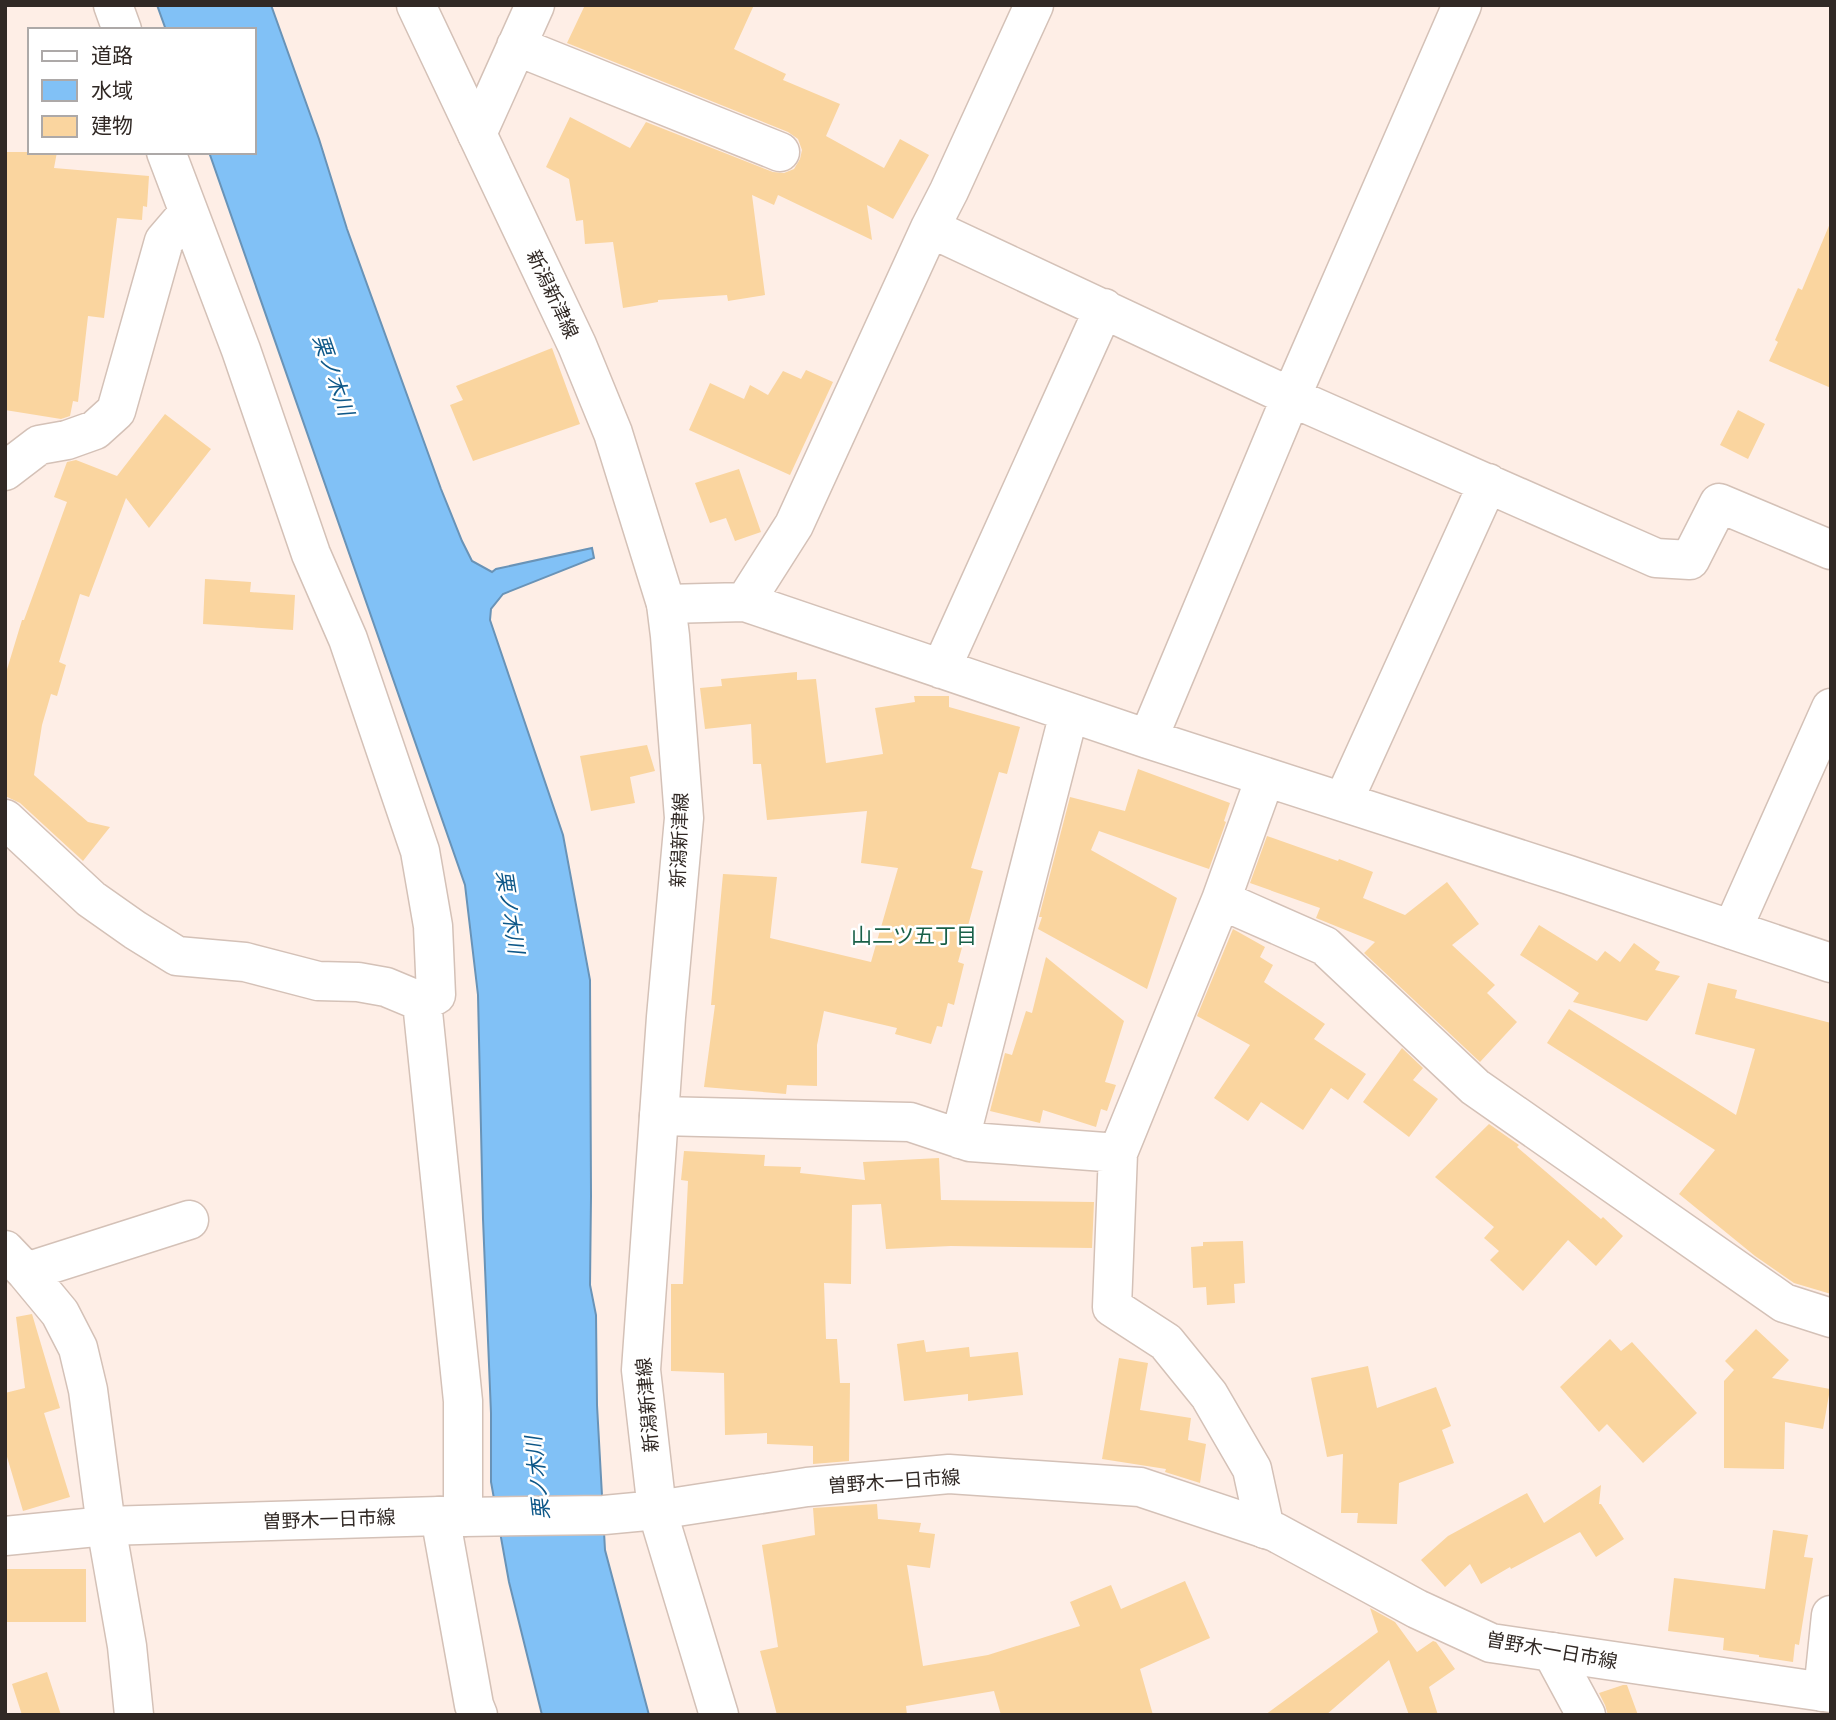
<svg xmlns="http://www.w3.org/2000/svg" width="1836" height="1720" viewBox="0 0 1836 1720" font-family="Commissioner,'Noto Sans JP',sans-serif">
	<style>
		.water { fill: #81c1f6; stroke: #6993b7; stroke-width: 2 }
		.building { fill: #fad59f }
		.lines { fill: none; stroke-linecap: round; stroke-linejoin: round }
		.minor-casing { stroke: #d4c1b7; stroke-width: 41 }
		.major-casing { stroke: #d4c1b7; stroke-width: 41 }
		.minor { stroke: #fff; stroke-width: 38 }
		.major { stroke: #fff; stroke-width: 38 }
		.labels { text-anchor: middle; stroke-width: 5; stroke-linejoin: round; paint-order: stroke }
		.street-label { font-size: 19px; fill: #312925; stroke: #fff }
		.water-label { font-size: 21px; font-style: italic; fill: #0d5788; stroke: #fff }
		.neighbourhood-label { font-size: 21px; fill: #196048; stroke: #fff }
	</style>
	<rect width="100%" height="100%" fill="#feeee6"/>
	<path class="water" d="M 157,5 L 271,5 L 319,139 L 347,229 L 441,489 L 462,541 L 472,561 L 492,572 L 496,569 L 592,548 L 594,558 L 503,594 L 491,609 L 490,620 L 563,835 L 590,980 L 591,1196 L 590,1285 L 596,1315 L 597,1405 L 605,1550 L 649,1715 L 542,1715 L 509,1582 L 491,1482 L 491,1413 L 483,1219 L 478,995 L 465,885 L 209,152 L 254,152 L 254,30 L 166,30 Z"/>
	<path class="building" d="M 585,5 L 754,5 L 734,49 L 786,74 L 783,80 L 840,104 L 826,136 L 884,168 L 900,139 L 929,155 L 893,219 L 867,205 L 872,240 L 778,195 L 774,205 L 752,195 L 765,295 L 728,301 L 727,295 L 658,300 L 658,302 L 623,308 L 613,242 L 585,244 L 583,220 L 576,221 L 569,179 L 546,167 L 570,117 L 630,148 L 646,122 L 773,172 L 784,173 L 794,169 L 800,159 L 802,150 L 798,139 L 788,132 L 567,43 Z
		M 5,152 L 57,152 L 54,168 L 149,176 L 147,207 L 143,206 L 142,220 L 117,218 L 104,318 L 88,316 L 78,402 L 73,401 L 70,416 L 61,419 L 5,410 Z
		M 1831,221 L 1831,388 L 1769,361 L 1778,342 L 1775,340 L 1798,288 L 1802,290 Z
		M 552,348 L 580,424 L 473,461 L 450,405 L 463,400 L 456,386 Z
		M 806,370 L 833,382 L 790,475 L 689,430 L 710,383 L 744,399 L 750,385 L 768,395 L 783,371 L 801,379 Z
		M 1738,410 L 1765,424 L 1748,459 L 1720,445 Z
		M 165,414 L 211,449 L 149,528 L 126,498 L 89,597 L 80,594 L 59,662 L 66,665 L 57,696 L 51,694 L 42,725 L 34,775 L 88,822 L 110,827 L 83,861 L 20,803 L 5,796 L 5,676 L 22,620 L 24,620 L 67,502 L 54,497 L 67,462 L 76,460 L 117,476 Z
		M 739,469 L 761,532 L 735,541 L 726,518 L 710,523 L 695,483 Z
		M 205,579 L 251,582 L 250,592 L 295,595 L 293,630 L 203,624 Z
		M 797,672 L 797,680 L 816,679 L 826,763 L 883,754 L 875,708 L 915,702 L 914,696 L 949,696 L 949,707 L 1020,727 L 1007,774 L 999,772 L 971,868 L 983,871 L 958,962 L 964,964 L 954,1005 L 948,1003 L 942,1027 L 937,1026 L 931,1044 L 895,1034 L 897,1028 L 824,1011 L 817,1045 L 817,1086 L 787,1085 L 786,1094 L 704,1087 L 715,1005 L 711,1005 L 723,874 L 777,877 L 770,938 L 871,962 L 898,868 L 861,863 L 867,811 L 767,820 L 761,764 L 753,764 L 751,724 L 705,729 L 700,688 L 722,686 L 721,679 Z
		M 647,745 L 655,771 L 630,777 L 635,803 L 591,811 L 580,756 Z
		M 1138,769 L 1230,803 L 1224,821 L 1226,822 L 1209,869 L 1099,831 L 1091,850 L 1177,898 L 1147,989 L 1038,929 L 1042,917 L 1039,917 L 1070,797 L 1125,811 Z
		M 1267,836 L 1338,861 L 1339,859 L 1373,872 L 1363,898 L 1405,915 L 1447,882 L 1479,924 L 1452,945 L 1495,985 L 1487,993 L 1517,1022 L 1480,1062 L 1364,953 L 1375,942 L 1316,918 L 1320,908 L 1250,883 Z
		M 1539,925 L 1597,961 L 1605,951 L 1620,962 L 1634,943 L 1660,962 L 1655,970 L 1680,976 L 1647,1021 L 1573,1002 L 1579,993 L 1520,955 Z
		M 1233,929 L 1265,947 L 1260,957 L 1273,965 L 1264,982 L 1325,1024 L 1314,1039 L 1366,1074 L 1348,1100 L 1331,1088 L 1303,1130 L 1261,1102 L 1248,1121 L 1214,1098 L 1250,1045 L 1197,1016 Z
		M 1046,957 L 1124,1021 L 1105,1082 L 1116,1085 L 1107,1111 L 1101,1109 L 1096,1127 L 1043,1110 L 1040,1123 L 990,1111 L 1005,1053 L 1012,1055 L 1026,1011 L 1032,1013 Z
		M 1708,983 L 1737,990 L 1735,998 L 1831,1023 L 1831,1294 L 1794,1283 L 1755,1256 L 1679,1194 L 1715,1150 L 1547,1043 L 1569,1009 L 1736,1115 L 1755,1049 L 1695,1034 Z
		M 1402,1048 L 1423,1068 L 1413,1080 L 1438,1099 L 1409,1137 L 1363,1102 Z
		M 1489,1124 L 1519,1145 L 1517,1147 L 1601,1219 L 1603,1217 L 1623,1236 L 1596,1266 L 1568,1240 L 1523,1291 L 1490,1260 L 1499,1251 L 1484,1238 L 1494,1227 L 1435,1177 Z
		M 684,1151 L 765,1155 L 764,1166 L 801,1167 L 800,1173 L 865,1180 L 863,1162 L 939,1158 L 941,1200 L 1094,1202 L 1092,1248 L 951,1246 L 886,1249 L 881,1204 L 852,1205 L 851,1284 L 824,1283 L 826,1339 L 837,1339 L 840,1383 L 850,1383 L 849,1461 L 813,1464 L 813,1446 L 767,1444 L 767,1433 L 725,1435 L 724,1373 L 671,1371 L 671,1284 L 683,1284 L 688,1181 L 681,1180 Z
		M 1243,1241 L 1245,1283 L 1234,1284 L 1235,1303 L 1207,1305 L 1206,1287 L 1193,1288 L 1191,1247 L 1203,1246 L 1203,1242 Z
		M 32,1314 L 60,1408 L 44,1413 L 70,1497 L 23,1511 L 5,1450 L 5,1393 L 25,1388 L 16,1317 Z
		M 1756,1329 L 1789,1360 L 1772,1378 L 1830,1389 L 1823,1429 L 1785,1422 L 1784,1469 L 1724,1468 L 1724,1381 L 1734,1370 L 1725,1361 Z
		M 1610,1339 L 1621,1351 L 1632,1342 L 1697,1413 L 1643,1463 L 1607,1424 L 1599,1432 L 1560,1387 Z
		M 924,1340 L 926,1352 L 969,1347 L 970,1357 L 1018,1352 L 1023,1395 L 968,1401 L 968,1394 L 904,1401 L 897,1344 Z
		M 1119,1358 L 1148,1363 L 1140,1410 L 1191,1418 L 1188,1440 L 1206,1444 L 1200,1483 L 1165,1472 L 1166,1469 L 1102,1459 Z
		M 1368,1366 L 1377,1408 L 1436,1387 L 1451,1426 L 1442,1430 L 1454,1463 L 1399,1483 L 1397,1524 L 1357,1523 L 1358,1513 L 1341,1513 L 1343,1454 L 1327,1457 L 1311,1378 Z
		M 1601,1485 L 1599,1504 L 1601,1504 L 1624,1539 L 1596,1557 L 1580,1532 L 1511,1569 L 1510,1567 L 1481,1584 L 1470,1564 L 1445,1587 L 1421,1560 L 1448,1536 L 1527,1493 L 1544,1523 Z
		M 877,1504 L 878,1519 L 921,1523 L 919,1532 L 935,1534 L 930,1568 L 907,1565 L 923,1666 L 988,1655 L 1080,1626 L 1070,1602 L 1111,1585 L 1121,1609 L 1185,1581 L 1210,1638 L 1140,1669 L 1153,1715 L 1001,1715 L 994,1691 L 906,1706 L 907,1715 L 777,1715 L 760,1651 L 778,1647 L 762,1545 L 815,1535 L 813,1508 Z
		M 1773,1530 L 1808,1535 L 1804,1557 L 1813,1558 L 1799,1645 L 1795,1644 L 1793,1662 L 1759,1657 L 1759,1655 L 1723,1650 L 1724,1638 L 1668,1631 L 1674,1578 L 1765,1589 Z
		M 5,1569 L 86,1569 L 86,1622 L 5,1622 Z
		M 1370,1608 L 1395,1622 L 1417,1652 L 1433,1641 L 1436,1642 L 1455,1669 L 1429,1687 L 1438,1715 L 1409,1715 L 1389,1660 L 1326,1715 L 1265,1715 L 1378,1632 Z
		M 47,1672 L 61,1715 L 22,1715 L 12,1684 Z
		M 1623,1685 L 1627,1685 L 1638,1715 L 1608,1715 L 1605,1705 L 1599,1693 Z"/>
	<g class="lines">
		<defs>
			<path id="minor" d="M 113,5 L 122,30
				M 516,46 L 780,152
				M 477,134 L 535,5
				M 166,152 L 241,350 L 311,554 L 348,639 L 420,851 L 433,926 L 436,995 L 422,1002
				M 930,228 L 1291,397 L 1656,558 L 1690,560 L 1719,503 L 1831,550
				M 5,471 L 39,445 L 67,440 L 95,430 L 116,411 L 164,241 L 188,213
				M 745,602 L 794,525 L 930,228 L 949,191 L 1034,5
				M 666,604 L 745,602 L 1148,739 L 1569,875 L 1831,963
				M 941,669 L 1104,308
				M 1148,739 L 1291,397 L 1462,5
				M 1343,802 L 1488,483
				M 5,819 L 91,899 L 135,930 L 177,956 L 245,962 L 318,981 L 358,982 L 386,987 L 422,1002
				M 1221,900 L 1325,946 L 1475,1087 L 1784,1303 L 1831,1318
				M 1732,930 L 1831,708
				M 422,1002 L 463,1401 L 463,1517
				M 659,1116 L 910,1122 L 970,1142 L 1118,1153
				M 960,1139 L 1069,713
				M 5,1250 L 26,1272 L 60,1313 L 78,1348 L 88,1390 L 106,1526 L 127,1646 L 134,1715
				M 26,1272 L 189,1220
				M 440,1516 L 474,1705 L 478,1715
				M 1265,1529 L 1252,1469 L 1209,1395 L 1166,1342 L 1112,1307 L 1118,1153 L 1221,900 L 1265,778
				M 1552,1652 L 1586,1715
				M 1823,1692 L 1831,1615"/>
			<path id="major" d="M 416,5 L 577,345 L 613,433 L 666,604 L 670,636 L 684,818 L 666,1017 L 641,1370 L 657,1510 L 719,1715
				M 5,1536 L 106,1526 L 440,1516 L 463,1517 L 604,1515 L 657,1510 L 807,1487 L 949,1474 L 1140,1487 L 1275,1532 L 1417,1609 L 1491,1643 L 1831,1693"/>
		</defs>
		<use href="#minor" class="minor-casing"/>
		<use href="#major" class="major-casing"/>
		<use href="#minor" class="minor"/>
		<use href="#major" class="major"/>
	</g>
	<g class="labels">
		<g class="street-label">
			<text transform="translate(553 294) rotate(65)" y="7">新潟新津線</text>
			<text transform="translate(679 840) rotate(-88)" y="7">新潟新津線</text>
			<text transform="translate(647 1405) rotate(-95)" y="7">新潟新津線</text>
			<text transform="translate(894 1481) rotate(-4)" y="7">曽野木一日市線</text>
			<text transform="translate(329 1519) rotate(-2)" y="7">曽野木一日市線</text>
			<text transform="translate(1552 1650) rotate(10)" y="7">曽野木一日市線</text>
		</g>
		<g class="water-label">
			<text transform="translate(333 375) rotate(71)" y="7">栗ノ木川</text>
			<text transform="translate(510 912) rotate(81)" y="7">栗ノ木川</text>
			<text transform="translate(538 1478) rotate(-96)" y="7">栗ノ木川</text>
		</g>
		<g class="neighbourhood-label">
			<text x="914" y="943">山二ツ五丁目</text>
		</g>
	</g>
	<rect width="1836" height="1720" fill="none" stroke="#312925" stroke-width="14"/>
	<rect x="28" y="28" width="228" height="126" fill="#ffffff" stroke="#ada9a8" stroke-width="2"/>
	<rect x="42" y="51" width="35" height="10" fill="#ffffff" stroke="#ada9a8" stroke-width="2"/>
	<text x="91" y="63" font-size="21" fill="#312925">道路</text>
	<rect x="42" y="80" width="35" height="21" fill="#81c1f6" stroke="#ada9a8" stroke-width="2"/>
	<text x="91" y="98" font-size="21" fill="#312925">水域</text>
	<rect x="42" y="116" width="35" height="21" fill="#fad59f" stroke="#ada9a8" stroke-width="2"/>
	<text x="91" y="133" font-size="21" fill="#312925">建物</text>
</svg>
